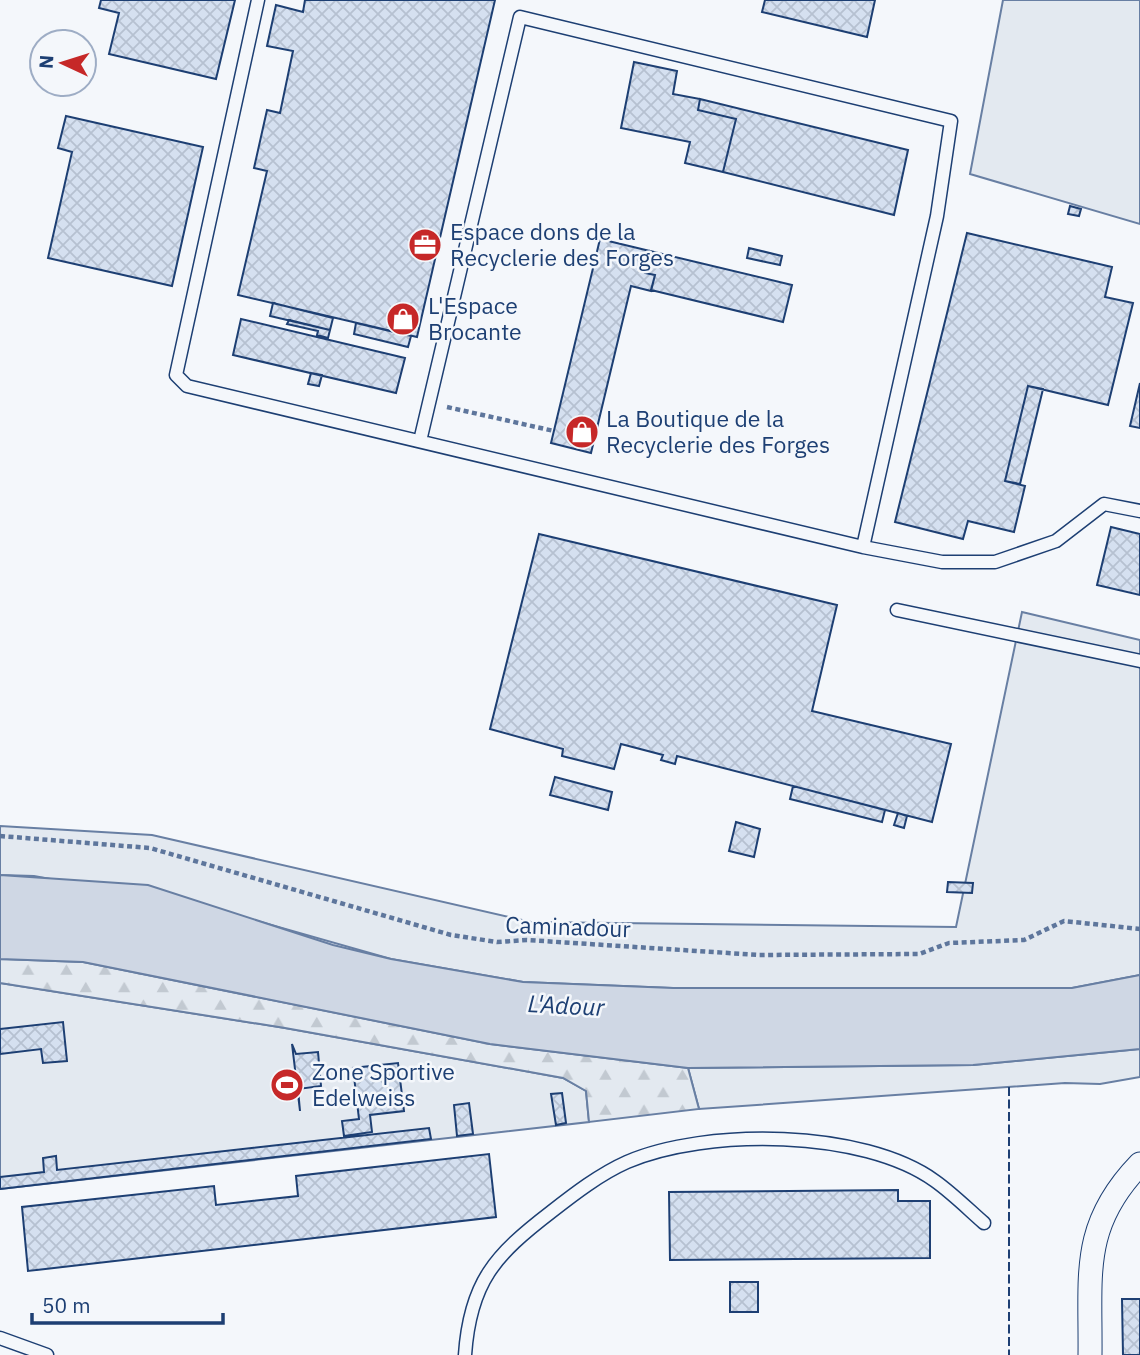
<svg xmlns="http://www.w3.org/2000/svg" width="1140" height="1355" viewBox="0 0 1140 1355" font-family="'IBM Plex Sans',sans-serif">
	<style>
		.grass { fill: #e3e9f0; stroke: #687fa3; stroke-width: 2 }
		.forest { fill: url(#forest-firs); stroke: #687fa3; stroke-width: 2 }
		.water { fill: #cfd7e4; stroke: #687fa3; stroke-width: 2 }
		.building { fill: url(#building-cross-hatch); stroke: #1d3f73; stroke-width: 2 }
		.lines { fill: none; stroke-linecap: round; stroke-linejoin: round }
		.service-casing { stroke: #1d3f73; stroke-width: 15 }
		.minor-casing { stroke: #1d3f73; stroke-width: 25 }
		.path { stroke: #5e769c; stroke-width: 4.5; stroke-dasharray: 5 3.5; stroke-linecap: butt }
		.service { stroke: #f4f7fb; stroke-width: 12 }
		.minor { stroke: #f4f7fb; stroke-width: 23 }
		.fence { stroke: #1d3f73; stroke-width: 2; stroke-dasharray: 9 3.5; stroke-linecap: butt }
		.labels { text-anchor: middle; stroke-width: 5; stroke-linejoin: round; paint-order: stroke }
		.poi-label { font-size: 23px; fill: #1d3f73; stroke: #f4f7fb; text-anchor: start }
		.street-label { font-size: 23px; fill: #1d3f73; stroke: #f4f7fb }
		.water-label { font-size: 24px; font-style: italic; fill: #1d3f73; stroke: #f4f7fb }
	</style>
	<defs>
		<pattern id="forest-firs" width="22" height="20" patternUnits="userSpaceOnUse" patternTransform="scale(1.75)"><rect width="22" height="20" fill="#e3e9f0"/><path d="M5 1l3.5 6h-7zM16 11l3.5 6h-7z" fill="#c2c9d1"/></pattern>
		<pattern id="building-cross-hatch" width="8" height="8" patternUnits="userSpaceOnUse" patternTransform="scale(1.75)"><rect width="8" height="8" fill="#d5e0f0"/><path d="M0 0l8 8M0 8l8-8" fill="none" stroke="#b6c1d1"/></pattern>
	</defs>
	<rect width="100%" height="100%" fill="#f4f7fb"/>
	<path class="grass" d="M 1003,0 L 1140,0 L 1140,224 L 970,174 Z
		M 1022,612 L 1140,640 L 1140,975 L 1072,988 L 673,988 L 523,982 L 391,959 L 215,909 L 34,876 L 0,875 L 0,826 L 152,835 L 531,922 L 956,927 Z
		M 0,983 L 285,1028 L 563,1078 L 586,1091 L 589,1122 L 0,1189 Z
		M 1140,1049 L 1140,1077 L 1100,1084 L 1065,1083 L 699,1109 L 688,1068 L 973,1065 Z"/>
	<path class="forest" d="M 0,959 L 83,962 L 490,1044 L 688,1068 L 699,1109 L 589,1122 L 586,1091 L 563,1078 L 285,1028 L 0,983 Z"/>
	<path class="water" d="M 0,875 L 148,885 L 333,945 L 391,959 L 523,982 L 673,988 L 1072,988 L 1140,975 L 1140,1049 L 973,1065 L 688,1068 L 490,1044 L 83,962 L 0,959 Z"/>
	<path class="building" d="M 101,0 L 235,0 L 216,79 L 109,54 L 119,13 L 99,8 Z
		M 305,0 L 495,0 L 417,337 L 238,295 L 267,171 L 254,168 L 267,110 L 280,113 L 293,51 L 267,46 L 276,5 L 303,12 Z
		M 765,0 L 875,0 L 867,37 L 762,12 Z
		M 634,62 L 677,71 L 673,94 L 700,99 L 698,110 L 736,119 L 723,172 L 685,163 L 690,142 L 621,128 Z
		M 700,99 L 908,150 L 894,215 L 723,172 L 736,119 L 698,110 Z
		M 66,116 L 203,147 L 172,286 L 48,258 L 72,152 L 58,148 Z
		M 1070,206 L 1081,209 L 1079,216 L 1068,214 Z
		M 967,233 L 1112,267 L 1105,297 L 1133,303 L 1108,405 L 1028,386 L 1005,481 L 1025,486 L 1014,532 L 968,521 L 963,539 L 895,522 Z
		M 600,239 L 650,251 L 645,273 L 655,275 L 651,291 L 631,286 L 591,453 L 551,443 Z
		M 749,248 L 782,256 L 780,265 L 747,258 Z
		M 650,251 L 792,285 L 783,322 L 651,290 L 655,275 L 645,273 Z
		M 273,303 L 333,318 L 330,330 L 270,316 Z
		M 241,319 L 405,358 L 396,393 L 233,355 Z
		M 289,320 L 330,330 L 328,338 L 317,335 L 318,331 L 287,324 Z
		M 356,323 L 411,336 L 408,347 L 354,334 Z
		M 311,373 L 322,375 L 319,386 L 308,384 Z
		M 1140,383 L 1140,428 L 1130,426 Z
		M 1028,386 L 1043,389 L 1020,484 L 1005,481 Z
		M 1111,527 L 1140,534 L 1140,595 L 1097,585 Z
		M 539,534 L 837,605 L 812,711 L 951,744 L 932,822 L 677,756 L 675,764 L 661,760 L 663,755 L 621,744 L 614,769 L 562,756 L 563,749 L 490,729 Z
		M 555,777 L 612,792 L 608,810 L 550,795 Z
		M 793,786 L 885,810 L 882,822 L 790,799 Z
		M 898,813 L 907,816 L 904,828 L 894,825 Z
		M 736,822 L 760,829 L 754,857 L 729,851 Z
		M 948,882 L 973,883 L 972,893 L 947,892 Z
		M 63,1022 L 67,1061 L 43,1063 L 41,1049 L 0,1054 L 0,1029 Z
		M 292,1044 L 296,1054 L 318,1052 L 321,1086 L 298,1089 L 300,1111 Z
		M 398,1063 L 404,1111 L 370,1115 L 372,1132 L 344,1136 L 342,1121 L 359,1119 L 353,1068 Z
		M 562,1093 L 566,1123 L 556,1125 L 551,1094 Z
		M 469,1103 L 473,1134 L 457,1136 L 454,1105 Z
		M 429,1128 L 431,1139 L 0,1189 L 0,1177 L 44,1172 L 43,1158 L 56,1156 L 57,1170 Z
		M 489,1154 L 496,1217 L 28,1271 L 22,1207 L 214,1186 L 216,1205 L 298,1196 L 296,1176 Z
		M 898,1190 L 898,1201 L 930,1201 L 930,1258 L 670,1260 L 669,1192 Z
		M 730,1282 L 758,1282 L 758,1312 L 730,1312 Z
		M 1122,1299 L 1140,1299 L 1140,1355 L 1123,1355 Z"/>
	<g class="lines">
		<defs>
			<path id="service" d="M 258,0 L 176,375 L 187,386 L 863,547 L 942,562 L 995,562 L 1056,541 L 1104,504 L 1140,511
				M 420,441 L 520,17 L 951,121 L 937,216 L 863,547
				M 897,610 L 1140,661
				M 0,1338 L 47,1355
				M 465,1355 C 470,1282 495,1255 551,1212 C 574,1194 600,1174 627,1162 C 706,1128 863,1129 935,1181 C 952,1193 968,1209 984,1223"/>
			<path id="minor" d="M 1090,1355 C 1091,1275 1080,1226 1140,1164"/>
		</defs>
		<use href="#service" class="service-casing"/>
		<use href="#minor" class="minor-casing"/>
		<path class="path" d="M 447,407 L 554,431
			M 0,836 L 150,848 L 451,935 L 497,942 L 527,940 L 759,955 L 919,954 L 949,943 L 1024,940 L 1064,921 L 1140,929"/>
		<use href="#service" class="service"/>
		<use href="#minor" class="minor"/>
		<path class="fence" d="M 1009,1087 L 1009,1355"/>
	</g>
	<defs>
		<symbol id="office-disc" viewBox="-11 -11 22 22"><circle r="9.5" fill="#c62828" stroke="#f4f7fb"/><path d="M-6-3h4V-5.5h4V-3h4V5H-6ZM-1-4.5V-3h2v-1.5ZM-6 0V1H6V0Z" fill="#fff"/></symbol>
		<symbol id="shop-disc" viewBox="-11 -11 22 22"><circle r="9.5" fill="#c62828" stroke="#f4f7fb"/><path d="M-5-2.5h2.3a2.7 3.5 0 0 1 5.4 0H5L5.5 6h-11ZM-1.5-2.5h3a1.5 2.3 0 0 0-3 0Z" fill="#fff"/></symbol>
		<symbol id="stadium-disc" viewBox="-11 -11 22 22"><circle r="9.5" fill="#c62828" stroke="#f4f7fb"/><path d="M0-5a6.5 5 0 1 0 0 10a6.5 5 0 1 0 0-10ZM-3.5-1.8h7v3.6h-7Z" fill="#fff"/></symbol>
	</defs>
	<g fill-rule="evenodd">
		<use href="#office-disc" x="406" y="226" width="38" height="38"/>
		<use href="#shop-disc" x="384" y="300" width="38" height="38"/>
		<use href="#shop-disc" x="563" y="413" width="38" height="38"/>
		<use href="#stadium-disc" x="268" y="1066" width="38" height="38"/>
	</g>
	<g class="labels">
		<g class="poi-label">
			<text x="450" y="240">Espace dons de la<tspan x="450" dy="26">Recyclerie des Forges</tspan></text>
			<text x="428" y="314">L'Espace<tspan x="428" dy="26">Brocante</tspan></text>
			<text x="606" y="427">La Boutique de la<tspan x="606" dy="26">Recyclerie des Forges</tspan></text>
			<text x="312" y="1080">Zone Sportive<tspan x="312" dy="26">Edelweiss</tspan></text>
		</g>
		<g class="street-label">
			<text transform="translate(568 927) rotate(2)" y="8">Caminadour</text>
		</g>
		<g class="water-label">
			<text transform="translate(566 1006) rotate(3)" y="8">L'Adour</text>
		</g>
	</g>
	<g transform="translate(63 63) rotate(274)"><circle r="33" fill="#f4f7fb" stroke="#9eadc5" stroke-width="2"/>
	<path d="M0-5L12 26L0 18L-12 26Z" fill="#c62828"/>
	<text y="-10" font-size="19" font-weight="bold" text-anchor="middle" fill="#1d3f73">N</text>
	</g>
	<path d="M32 1313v10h191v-10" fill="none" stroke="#1d3f73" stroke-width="3.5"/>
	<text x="42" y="1313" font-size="21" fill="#1d3f73" stroke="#f4f7fb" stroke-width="5" paint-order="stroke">50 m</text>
</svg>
